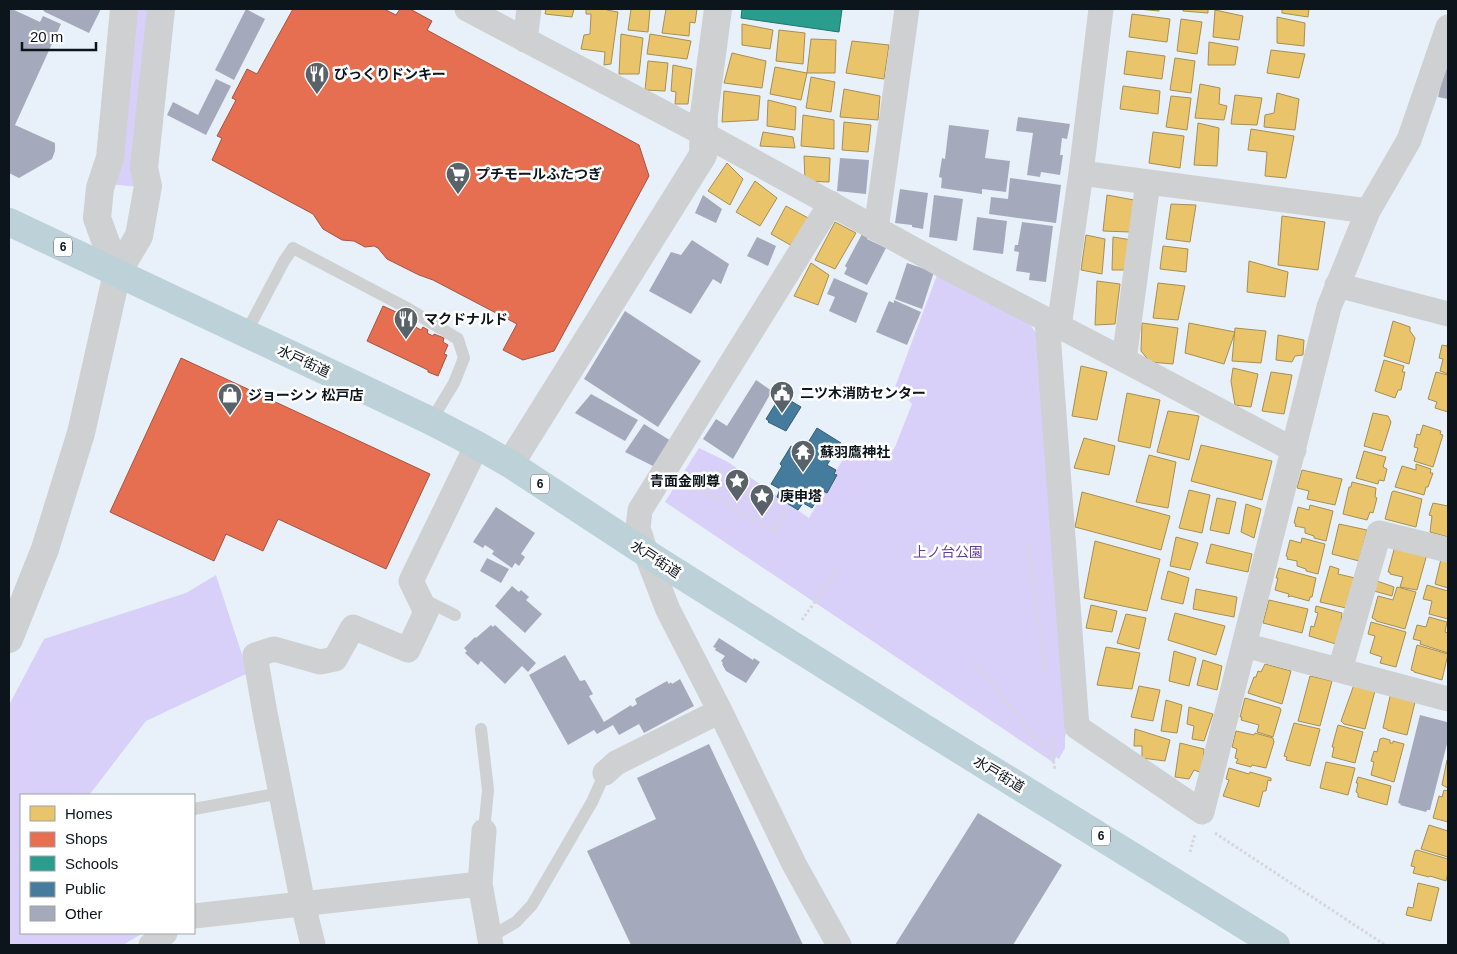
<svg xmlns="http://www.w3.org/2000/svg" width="1457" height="954" viewBox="0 0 1457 954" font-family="Helvetica,'Noto Sans JP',sans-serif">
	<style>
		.green { fill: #d8d0f8 }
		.homes { fill: #e9c46a; stroke: #a78f53 }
		.shops { fill: #e76f51; stroke: #a55441 }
		.schools { fill: #2a9d8f; stroke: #21746c }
		.public { fill: #457b9d; stroke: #345c76 }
		.building { fill: #a4aabc }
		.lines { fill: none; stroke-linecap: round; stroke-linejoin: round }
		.path { stroke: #d5d7da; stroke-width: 3; stroke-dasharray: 2.5 2.5; stroke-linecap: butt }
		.lane { stroke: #ced0d2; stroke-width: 12 }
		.street { stroke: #ced0d2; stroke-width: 25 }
		.secondary { stroke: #ced0d2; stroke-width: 28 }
		.highway { stroke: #bdd1d9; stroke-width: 28 }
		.labels { text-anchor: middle; stroke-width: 5; stroke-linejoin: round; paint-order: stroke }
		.shield { fill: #fff; stroke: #555a60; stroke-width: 1 }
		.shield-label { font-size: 12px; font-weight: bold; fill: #0c141c }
		.poi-label { font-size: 14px; font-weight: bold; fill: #0c141c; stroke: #fff; text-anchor: start }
		.street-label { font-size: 14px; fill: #0c141c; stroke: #fff }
		.park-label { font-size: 14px; fill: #633e9e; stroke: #fff }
	</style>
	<rect width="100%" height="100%" fill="#e8f0f9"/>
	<path class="green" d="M 129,9 L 153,9 L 139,187 L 107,184 Z
		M 937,275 L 1029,323 L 1036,333 L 1067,731 L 1065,737 L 1065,748 L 1059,759 L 1056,757 L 1054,763 L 665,502 L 699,448 L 728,462 L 809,518 L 853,442 L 886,459 L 895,447 L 912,404 L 895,387 Z
		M 216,575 L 248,673 L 146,721 L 90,794 L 90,795 L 21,795 L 21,933 L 143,933 L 123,945 L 9,945 L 9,705 L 44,639 L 186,593 Z"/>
	<path class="homes" d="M 546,9 L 574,9 L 572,17 L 545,14 Z
		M 586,9 L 607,9 L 607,10 L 618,12 L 611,64 L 604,65 L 605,52 L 581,49 L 584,35 L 590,34 L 591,14 L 586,14 Z
		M 631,9 L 650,9 L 648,32 L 628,30 Z
		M 666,9 L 697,9 L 695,23 L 690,22 L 689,36 L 662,33 Z
		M 1138,9 L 1159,9 L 1159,11 Z
		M 1183,9 L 1208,9 L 1208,13 L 1183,11 Z
		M 1282,9 L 1309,9 L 1308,17 L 1282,13 Z
		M 1215,10 L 1243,16 L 1239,40 L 1213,37 Z
		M 1132,14 L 1170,19 L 1167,42 L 1129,37 Z
		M 1277,17 L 1305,23 L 1304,46 L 1277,43 Z
		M 1181,19 L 1202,22 L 1197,54 L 1177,51 Z
		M 742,24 L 773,30 L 770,49 L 742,45 Z
		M 779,30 L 805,33 L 803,64 L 776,61 Z
		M 621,34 L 643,38 L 639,74 L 619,74 Z
		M 650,34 L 691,41 L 687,59 L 647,54 Z
		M 811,39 L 836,40 L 835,73 L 807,73 Z
		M 852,41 L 889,45 L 884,79 L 846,73 Z
		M 1209,42 L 1238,47 L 1235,65 L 1208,65 Z
		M 1271,50 L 1305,54 L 1299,78 L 1267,73 Z
		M 1127,51 L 1165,56 L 1162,79 L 1124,74 Z
		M 732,53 L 766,61 L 762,88 L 724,83 Z
		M 1175,58 L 1195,61 L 1191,93 L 1170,90 Z
		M 648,61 L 668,63 L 665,91 L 645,90 Z
		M 673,65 L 692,69 L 688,104 L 675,104 L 676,92 L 671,91 Z
		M 775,67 L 807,73 L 801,100 L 770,94 Z
		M 811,77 L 835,82 L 831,112 L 806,108 Z
		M 1200,84 L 1220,88 L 1219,104 L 1227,106 L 1224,120 L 1195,118 Z
		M 1123,86 L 1160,91 L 1158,114 L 1120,109 Z
		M 844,89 L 880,96 L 878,120 L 840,117 Z
		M 724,91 L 760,96 L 758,120 L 722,122 Z
		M 1277,93 L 1299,99 L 1295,130 L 1264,127 L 1265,115 L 1274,113 Z
		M 1235,95 L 1262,98 L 1257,125 L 1231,124 Z
		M 1171,96 L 1191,98 L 1187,130 L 1166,127 Z
		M 768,100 L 796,107 L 795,130 L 767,126 Z
		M 803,115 L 834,120 L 834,149 L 801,146 Z
		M 844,122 L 871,125 L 868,152 L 842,150 Z
		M 1198,123 L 1219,128 L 1217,166 L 1194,165 Z
		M 1251,129 L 1294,136 L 1286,178 L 1265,176 L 1267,152 L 1248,150 Z
		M 763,132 L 793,137 L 795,148 L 760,146 Z
		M 1153,132 L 1184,136 L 1180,168 L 1149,163 Z
		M 804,156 L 830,158 L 829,182 L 805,181 Z
		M 727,163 L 743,179 L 730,205 L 708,191 Z
		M 755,181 L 777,198 L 760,226 L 736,212 Z
		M 1107,195 L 1134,200 L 1130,232 L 1103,231 Z
		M 1171,204 L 1196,205 L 1190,242 L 1166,239 Z
		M 786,206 L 810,219 L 794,247 L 771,234 Z
		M 1282,216 L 1325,222 L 1318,270 L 1278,265 Z
		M 835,222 L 856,233 L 835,269 L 815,260 Z
		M 1086,235 L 1105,239 L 1102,274 L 1081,270 Z
		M 1113,237 L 1132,240 L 1129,270 L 1112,270 Z
		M 1163,246 L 1188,249 L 1186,272 L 1160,269 Z
		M 1249,261 L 1288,272 L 1285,297 L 1247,292 Z
		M 811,263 L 829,275 L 818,305 L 794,296 Z
		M 1097,281 L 1120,284 L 1115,324 L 1095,325 Z
		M 1158,283 L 1185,286 L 1178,320 L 1153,318 Z
		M 1393,321 L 1410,327 L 1410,331 L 1415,338 L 1409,364 L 1384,356 Z
		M 1142,323 L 1178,328 L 1173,364 L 1150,362 L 1141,351 Z
		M 1189,323 L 1235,332 L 1224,364 L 1185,353 Z
		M 1235,328 L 1266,331 L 1261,363 L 1232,361 Z
		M 1278,335 L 1304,340 L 1303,355 L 1295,356 L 1292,362 L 1276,360 Z
		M 1448,341 L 1448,374 L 1440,371 L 1443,359 L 1439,358 L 1442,345 L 1447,346 Z
		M 1384,360 L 1404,366 L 1402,372 L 1405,372 L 1401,390 L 1398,390 L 1395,398 L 1375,391 Z
		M 1081,366 L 1107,372 L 1097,420 L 1072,416 Z
		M 1233,368 L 1258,374 L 1251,407 L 1235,405 L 1231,381 Z
		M 1271,372 L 1292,375 L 1284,414 L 1262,411 Z
		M 1436,372 L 1448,375 L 1448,412 L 1435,408 L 1437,402 L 1428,399 Z
		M 1127,393 L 1160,400 L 1150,448 L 1118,441 Z
		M 1168,411 L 1199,416 L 1189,460 L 1157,452 Z
		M 1373,413 L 1388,416 L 1391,422 L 1382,451 L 1364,446 Z
		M 1423,425 L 1441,431 L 1440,434 L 1443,435 L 1433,467 L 1414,461 L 1418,448 L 1414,447 L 1417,434 L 1420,435 Z
		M 1084,438 L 1115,446 L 1109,475 L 1074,468 Z
		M 1201,445 L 1272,461 L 1262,500 L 1191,481 Z
		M 1364,451 L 1386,457 L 1383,467 L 1387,469 L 1384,481 L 1379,480 L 1378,484 L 1356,478 Z
		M 1149,455 L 1176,462 L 1168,508 L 1136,502 Z
		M 1416,464 L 1431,469 L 1430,473 L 1433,473 L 1428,487 L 1426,487 L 1424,495 L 1395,487 L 1402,466 L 1416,470 Z
		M 1302,470 L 1342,479 L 1335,505 L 1307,499 L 1309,491 L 1297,488 Z
		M 1352,482 L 1376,488 L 1375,497 L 1377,498 L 1373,513 L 1370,512 L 1367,520 L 1343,514 L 1349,487 L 1351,487 Z
		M 1189,490 L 1210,495 L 1202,533 L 1179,528 Z
		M 1394,491 L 1422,499 L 1416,527 L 1385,519 L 1392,492 Z
		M 1082,492 L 1170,516 L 1161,550 L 1075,527 Z
		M 1217,498 L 1236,502 L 1229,534 L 1210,530 Z
		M 1433,503 L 1448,506 L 1448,537 L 1430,532 L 1432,516 L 1429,515 Z
		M 1246,504 L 1261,509 L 1254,538 L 1241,532 Z
		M 1310,505 L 1333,511 L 1326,541 L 1314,538 L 1314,536 L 1305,533 L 1305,528 L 1295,526 L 1296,524 L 1294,523 L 1298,507 L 1309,510 Z
		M 1339,524 L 1367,530 L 1359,561 L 1332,554 Z
		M 1176,537 L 1198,543 L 1190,570 L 1170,566 Z
		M 1302,538 L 1325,544 L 1318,574 L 1306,571 L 1306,569 L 1297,566 L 1297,561 L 1287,559 L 1288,557 L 1286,556 L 1290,540 L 1301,543 Z
		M 1095,541 L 1160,559 L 1147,611 L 1084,598 Z
		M 1211,544 L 1252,554 L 1248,572 L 1206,563 Z
		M 1395,546 L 1427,554 L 1417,590 L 1400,587 L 1403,577 L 1390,574 L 1390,572 L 1388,572 Z
		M 1441,559 L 1448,559 L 1448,588 L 1435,584 Z
		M 1330,566 L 1339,569 L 1338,574 L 1355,578 L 1346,608 L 1320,602 Z
		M 1279,568 L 1316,578 L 1312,597 L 1310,597 L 1309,601 L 1291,596 L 1288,597 L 1289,594 L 1275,590 L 1278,578 L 1276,578 Z
		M 1168,571 L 1189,578 L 1183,604 L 1161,599 Z
		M 1377,581 L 1394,587 L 1392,596 L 1374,591 Z
		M 1427,585 L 1448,591 L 1448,619 L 1429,614 L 1432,601 L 1423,599 Z
		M 1397,587 L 1416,592 L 1405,629 L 1376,621 L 1376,620 L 1372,618 L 1378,596 L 1393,600 Z
		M 1196,589 L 1237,597 L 1234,617 L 1193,609 Z
		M 1269,600 L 1308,609 L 1302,633 L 1263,623 Z
		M 1091,605 L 1117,611 L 1112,632 L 1086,628 Z
		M 1316,606 L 1342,613 L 1341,621 L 1344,622 L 1336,644 L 1309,636 L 1311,626 L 1314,627 L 1318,613 L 1315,612 Z
		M 1175,613 L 1225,626 L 1216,655 L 1168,640 Z
		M 1126,614 L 1146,618 L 1139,649 L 1117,643 Z
		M 1429,617 L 1447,622 L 1445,632 L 1448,633 L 1448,653 L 1420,644 L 1421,641 L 1413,639 L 1417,625 L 1426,627 Z
		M 1371,622 L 1406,632 L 1396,667 L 1380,663 L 1382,657 L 1370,653 L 1375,636 L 1368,634 Z
		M 1417,645 L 1448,654 L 1442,680 L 1414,672 L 1414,671 L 1411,670 Z
		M 1106,647 L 1140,653 L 1132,689 L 1097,685 Z
		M 1174,651 L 1196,658 L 1189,686 L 1169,681 Z
		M 1203,660 L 1222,666 L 1217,690 L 1197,685 Z
		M 1265,664 L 1291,671 L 1282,704 L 1248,693 L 1254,677 L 1256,677 L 1258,671 L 1261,672 Z
		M 1310,676 L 1332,681 L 1320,726 L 1298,721 Z
		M 1355,682 L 1376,687 L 1365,729 L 1344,724 L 1341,721 Z
		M 1139,686 L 1160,690 L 1153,721 L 1131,717 Z
		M 1391,692 L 1416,698 L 1407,735 L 1387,730 L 1387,729 L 1383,728 Z
		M 1245,698 L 1280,708 L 1281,710 L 1273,737 L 1257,732 L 1259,725 L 1241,720 L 1242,717 L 1240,717 Z
		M 1166,700 L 1182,705 L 1177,733 L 1161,731 Z
		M 1189,707 L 1213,714 L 1204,741 L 1192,739 L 1194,726 L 1187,724 Z
		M 1294,723 L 1320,729 L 1310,766 L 1286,760 L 1287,757 L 1284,756 Z
		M 1338,725 L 1363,732 L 1355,763 L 1332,757 L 1334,747 L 1332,747 Z
		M 1135,729 L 1170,740 L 1165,761 L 1142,758 L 1142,746 L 1134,746 Z
		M 1236,731 L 1254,735 L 1255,733 L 1273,738 L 1274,742 L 1266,768 L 1252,765 L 1251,767 L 1236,763 L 1238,759 L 1235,758 L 1237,749 L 1232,747 Z
		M 1383,738 L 1390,740 L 1390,743 L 1393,743 L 1393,741 L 1404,744 L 1394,782 L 1371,775 L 1374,762 L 1371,761 L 1374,751 L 1377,752 L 1380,739 Z
		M 1180,743 L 1204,749 L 1202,773 L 1194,770 L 1189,779 L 1175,777 Z
		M 1447,760 L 1448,760 L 1448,788 L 1442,785 Z
		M 1326,762 L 1355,768 L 1348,795 L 1320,788 Z
		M 1229,768 L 1249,774 L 1250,772 L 1271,778 L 1271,781 L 1268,780 L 1266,791 L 1263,791 L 1259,807 L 1223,796 L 1229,780 L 1226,779 Z
		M 1358,777 L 1391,786 L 1387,805 L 1358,797 L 1358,793 L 1356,792 L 1358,783 L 1356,783 Z
		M 1444,790 L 1448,791 L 1448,822 L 1433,818 L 1439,796 L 1442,797 Z
		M 1429,825 L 1448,831 L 1448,857 L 1421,849 Z
		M 1417,850 L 1448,859 L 1448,872 L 1446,881 L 1430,876 L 1429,877 L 1413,873 L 1415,867 L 1411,866 L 1415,851 Z
		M 1418,883 L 1439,888 L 1431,921 L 1406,915 L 1408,907 L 1413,908 Z"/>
	<path class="shops" d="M 293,9 L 384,9 L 396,15 L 400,9 L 410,9 L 432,21 L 427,30 L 639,145 L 649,176 L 554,351 L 523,360 L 503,350 L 517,324 L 433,280 L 419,275 L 387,259 L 378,248 L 374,246 L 365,247 L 354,241 L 342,240 L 323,229 L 313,214 L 212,160 L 222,138 L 217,136 L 236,100 L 232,98 L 247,69 L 257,74 Z
		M 383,306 L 396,312 L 401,311 L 411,316 L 410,319 L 414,320 L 412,325 L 421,330 L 423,327 L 428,330 L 427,333 L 433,336 L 434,334 L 444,338 L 443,342 L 448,345 L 444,354 L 447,355 L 438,376 L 428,372 L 428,370 L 367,341 Z
		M 181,358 L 430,474 L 386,569 L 278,519 L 263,551 L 226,534 L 214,561 L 110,512 Z"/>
	<path class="schools" d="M 742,9 L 842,9 L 839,32 L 741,18 Z"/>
	<path class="public" d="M 781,395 L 801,407 L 786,431 L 768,422 L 769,421 L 766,419 Z
		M 817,428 L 841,443 L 827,465 L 836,470 L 834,474 L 837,475 L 827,493 L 823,491 L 812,508 L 803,503 L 798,510 L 777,497 L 780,489 L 771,484 L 782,466 L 780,464 L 791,446 L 794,448 L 797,445 L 804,449 Z"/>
	<path class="building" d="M 9,9 L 12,9 L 40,22 L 43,16 L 61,24 L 15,125 L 55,143 L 55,151 L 52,159 L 19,178 L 9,173 Z
		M 42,9 L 101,9 L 89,33 L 45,12 Z
		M 246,9 L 265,19 L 234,80 L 215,70 Z
		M 1446,61 L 1448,62 L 1448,99 L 1438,97 Z
		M 216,79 L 231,86 L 206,135 L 167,115 L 173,102 L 198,115 Z
		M 1018,117 L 1070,124 L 1067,139 L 1062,138 L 1060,155 L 1063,155 L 1060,175 L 1041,172 L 1040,177 L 1027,175 L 1033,133 L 1016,131 Z
		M 949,125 L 989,130 L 985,158 L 1010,161 L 1006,192 L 982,189 L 982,194 L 941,188 L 942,178 L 939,177 L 942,158 L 945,159 Z
		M 840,158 L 869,160 L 866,194 L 837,191 Z
		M 1010,178 L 1061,185 L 1056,223 L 989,214 L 991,197 L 1008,199 Z
		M 900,189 L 928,193 L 923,229 L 912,227 L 912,225 L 895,223 Z
		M 703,195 L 722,209 L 716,223 L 695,213 Z
		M 934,195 L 963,199 L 957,241 L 929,237 Z
		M 977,217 L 1007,221 L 1003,254 L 973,250 Z
		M 1022,222 L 1053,226 L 1046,282 L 1029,280 L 1030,273 L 1016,271 L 1019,252 L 1014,251 L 1015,245 L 1018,245 Z
		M 863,232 L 869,235 L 867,239 L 886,248 L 867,285 L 844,274 L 847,268 L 845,266 Z
		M 757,237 L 776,246 L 768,266 L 747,256 Z
		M 692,240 L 729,264 L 721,284 L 713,279 L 691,314 L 649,291 L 671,252 L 681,255 Z
		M 907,263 L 934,272 L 922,309 L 895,299 Z
		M 834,278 L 868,293 L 856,323 L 829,311 L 835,297 L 827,294 Z
		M 894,300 L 921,312 L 907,345 L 876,332 L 889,301 L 894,303 Z
		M 625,311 L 701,361 L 658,427 L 584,379 Z
		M 756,380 L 772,391 L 733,459 L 703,439 L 716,419 L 727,426 Z
		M 591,394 L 638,420 L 625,441 L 575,413 Z
		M 644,424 L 671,441 L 657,468 L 625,452 Z
		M 496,507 L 535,533 L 521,554 L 525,557 L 519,566 L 515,563 L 512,568 L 492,554 L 494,551 L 485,545 L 483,548 L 473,542 Z
		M 487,558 L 509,569 L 501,583 L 480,571 Z
		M 512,586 L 519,592 L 521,590 L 529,597 L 526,600 L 542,614 L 525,633 L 495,606 Z
		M 491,625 L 493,627 L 495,625 L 536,663 L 528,672 L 522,666 L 505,684 L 481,661 L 478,665 L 465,653 L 467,651 L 464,648 L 475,637 L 476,638 Z
		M 719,638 L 753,660 L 754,658 L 760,662 L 746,683 L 726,671 L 722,664 L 723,663 L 721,661 L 725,656 L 715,650 L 716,648 L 713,647 Z
		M 565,655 L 580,681 L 585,680 L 593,694 L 589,696 L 604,722 L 631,705 L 632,707 L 637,704 L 635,699 L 667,681 L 669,684 L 671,682 L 672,684 L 680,679 L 694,706 L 644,733 L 639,724 L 619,735 L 613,725 L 597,734 L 594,730 L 568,745 L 529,675 Z
		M 1420,715 L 1447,722 L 1448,719 L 1448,740 L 1430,810 L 1427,810 L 1426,812 L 1400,805 L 1401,804 L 1398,803 Z
		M 709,744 L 803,945 L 631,945 L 587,851 L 656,819 L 637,778 Z
		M 978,813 L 1062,865 L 1013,945 L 895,945 Z"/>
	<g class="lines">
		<path class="path" d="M 696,487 L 774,531 L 787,508
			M 1028,546 L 1046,674
			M 802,620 L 839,568
			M 974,661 L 1040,743 L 1051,744
			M 1054,737 L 1051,744 L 1055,771
			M 1215,833 L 1385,945
			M 1190,852 L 1195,834"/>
		<path class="lane" d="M 246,333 L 284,261 L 293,248 L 407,308 L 458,339 L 464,358 L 454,383 L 431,421
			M 423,599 L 455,615
			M 481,729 L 488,790 L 484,831
			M 194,809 L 281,793
			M 490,937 L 516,922 L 532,905 L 592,802 L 605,773"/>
		<path class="street" d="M 467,9 L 704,134 L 955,272 L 1124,360 L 1294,450
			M 525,40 L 529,9
			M 1081,173 L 1368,211
			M 831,203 L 640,510 L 638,528 L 646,553 L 668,610 L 720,711 L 794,864 L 839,945
			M 876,229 L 907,9
			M 1337,285 L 1448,314
			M 1047,320 L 1077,727 L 1202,812 L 1329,307 L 1368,211 L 1409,140 L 1448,27
			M 1059,327 L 1081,173 L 1101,9
			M 1124,360 L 1148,182
			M 1244,645 L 1448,699
			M 1340,670 L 1379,533 L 1448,550
			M 605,773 L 616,763 L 720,711
			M 484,831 L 480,884 L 491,945
			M 194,916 L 480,884
			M 151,945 L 165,933
			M 313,945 L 303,904 L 265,713 L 255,655 L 274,649 L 320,662 L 335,659 L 353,627 L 408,650 L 426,612 L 411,581 L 477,445"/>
		<path class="secondary" d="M 117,273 L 97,218 L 100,188 L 110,158 L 124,9
			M 510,464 L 703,155 L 704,114 L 718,9
			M 9,639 L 45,549 L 81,433 L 117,273 L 139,236 L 148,186 L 144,168 L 161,9"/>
		<path class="highway" d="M 9,222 L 330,373 L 431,421 L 477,445 L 510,464 L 646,553 L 926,729 L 1276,945"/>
	</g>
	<defs>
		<symbol id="restaurant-pin" viewBox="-11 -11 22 30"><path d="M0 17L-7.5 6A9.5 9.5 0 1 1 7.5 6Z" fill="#596169" stroke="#fff"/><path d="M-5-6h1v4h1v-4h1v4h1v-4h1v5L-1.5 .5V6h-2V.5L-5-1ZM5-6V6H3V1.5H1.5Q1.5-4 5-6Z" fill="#fff"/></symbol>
		<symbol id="supermarket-pin" viewBox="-11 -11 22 30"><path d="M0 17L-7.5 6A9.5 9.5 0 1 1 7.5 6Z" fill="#596169" stroke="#fff"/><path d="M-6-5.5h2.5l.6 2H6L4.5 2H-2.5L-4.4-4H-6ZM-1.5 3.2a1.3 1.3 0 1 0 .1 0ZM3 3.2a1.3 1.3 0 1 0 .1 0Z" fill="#fff"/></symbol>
		<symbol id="civic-pin" viewBox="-11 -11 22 30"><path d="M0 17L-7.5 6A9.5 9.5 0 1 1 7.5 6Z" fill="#596169" stroke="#fff"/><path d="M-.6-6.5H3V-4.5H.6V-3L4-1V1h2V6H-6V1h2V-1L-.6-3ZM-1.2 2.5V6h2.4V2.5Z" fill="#fff"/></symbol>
		<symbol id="shop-pin" viewBox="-11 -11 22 30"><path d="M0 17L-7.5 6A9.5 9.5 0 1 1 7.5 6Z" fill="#596169" stroke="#fff"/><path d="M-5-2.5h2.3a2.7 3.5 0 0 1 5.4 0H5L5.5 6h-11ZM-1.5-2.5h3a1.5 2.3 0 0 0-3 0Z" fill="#fff"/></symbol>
		<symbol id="temple-pin" viewBox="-11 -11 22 30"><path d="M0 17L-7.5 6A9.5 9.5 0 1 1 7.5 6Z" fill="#596169" stroke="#fff"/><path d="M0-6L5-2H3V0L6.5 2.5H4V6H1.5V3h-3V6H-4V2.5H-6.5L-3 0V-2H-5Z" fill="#fff"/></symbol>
		<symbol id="sight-pin" viewBox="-11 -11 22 30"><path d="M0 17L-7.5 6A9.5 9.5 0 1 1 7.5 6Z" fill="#596169" stroke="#fff"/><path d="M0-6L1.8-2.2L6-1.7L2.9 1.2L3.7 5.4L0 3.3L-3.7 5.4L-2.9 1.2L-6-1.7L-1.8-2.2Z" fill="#fff"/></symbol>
	</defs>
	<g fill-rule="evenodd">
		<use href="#restaurant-pin" x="303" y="60" width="28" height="38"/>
		<use href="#supermarket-pin" x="444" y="160" width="28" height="38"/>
		<use href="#restaurant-pin" x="392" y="305" width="28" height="38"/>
		<use href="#civic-pin" x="768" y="379" width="28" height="38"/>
		<use href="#shop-pin" x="216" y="381" width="28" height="38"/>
		<use href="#temple-pin" x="789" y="438" width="28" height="38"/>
		<use href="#sight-pin" x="723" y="467" width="28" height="38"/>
		<use href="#sight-pin" x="748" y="482" width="28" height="38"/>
	</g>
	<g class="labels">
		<g class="shield">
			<rect x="54" y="237.5" width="18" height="19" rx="4"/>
			<rect x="531" y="474.5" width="18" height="19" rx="4"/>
			<rect x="1092" y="826.5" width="18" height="19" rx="4"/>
		</g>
		<g class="shield-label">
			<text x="63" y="251">6</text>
			<text x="540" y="488">6</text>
			<text x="1101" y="840">6</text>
		</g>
		<g class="poi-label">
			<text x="334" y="79">びっくりドンキー</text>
			<text x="476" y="179">プチモールふたつぎ</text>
			<text x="424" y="324">マクドナルド</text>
			<text x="800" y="398">二ツ木消防センター</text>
			<text x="248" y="400">ジョーシン 松戸店</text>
			<text x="820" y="457">蘇羽鷹神社</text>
			<text x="720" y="486" text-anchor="end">青面金剛尊</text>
			<text x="780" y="501">庚申塔</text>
		</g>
		<g class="street-label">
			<text transform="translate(304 361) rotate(25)" y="5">水戸街道</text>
			<text transform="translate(656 559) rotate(33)" y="5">水戸街道</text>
			<text transform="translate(999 774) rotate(31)" y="5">水戸街道</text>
		</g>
		<g class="park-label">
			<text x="948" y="557">上ノ台公園</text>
		</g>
	</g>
	<rect width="1457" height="954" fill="none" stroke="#0c141c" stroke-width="20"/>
	<rect x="20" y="794" width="175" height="140" fill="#ffffff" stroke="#9ea1a4"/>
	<rect x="30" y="806" width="25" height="15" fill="#e9c46a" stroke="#9ea1a4"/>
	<text x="65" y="819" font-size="15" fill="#0c141c">Homes</text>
	<rect x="30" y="832" width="25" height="15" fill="#e76f51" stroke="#9ea1a4"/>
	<text x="65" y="844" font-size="15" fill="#0c141c">Shops</text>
	<rect x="30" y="856" width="25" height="15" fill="#2a9d8f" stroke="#9ea1a4"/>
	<text x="65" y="869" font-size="15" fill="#0c141c">Schools</text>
	<rect x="30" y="882" width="25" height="15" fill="#457b9d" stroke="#9ea1a4"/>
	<text x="65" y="894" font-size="15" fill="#0c141c">Public</text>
	<rect x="30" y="906" width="25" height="15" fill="#a4aabc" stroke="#9ea1a4"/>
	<text x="65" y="919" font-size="15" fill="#0c141c">Other</text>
	<path d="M22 42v8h74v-8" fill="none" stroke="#0c141c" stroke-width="2.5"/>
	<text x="30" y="42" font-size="15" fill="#0c141c" stroke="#ffffff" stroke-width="4" paint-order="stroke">20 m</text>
</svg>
